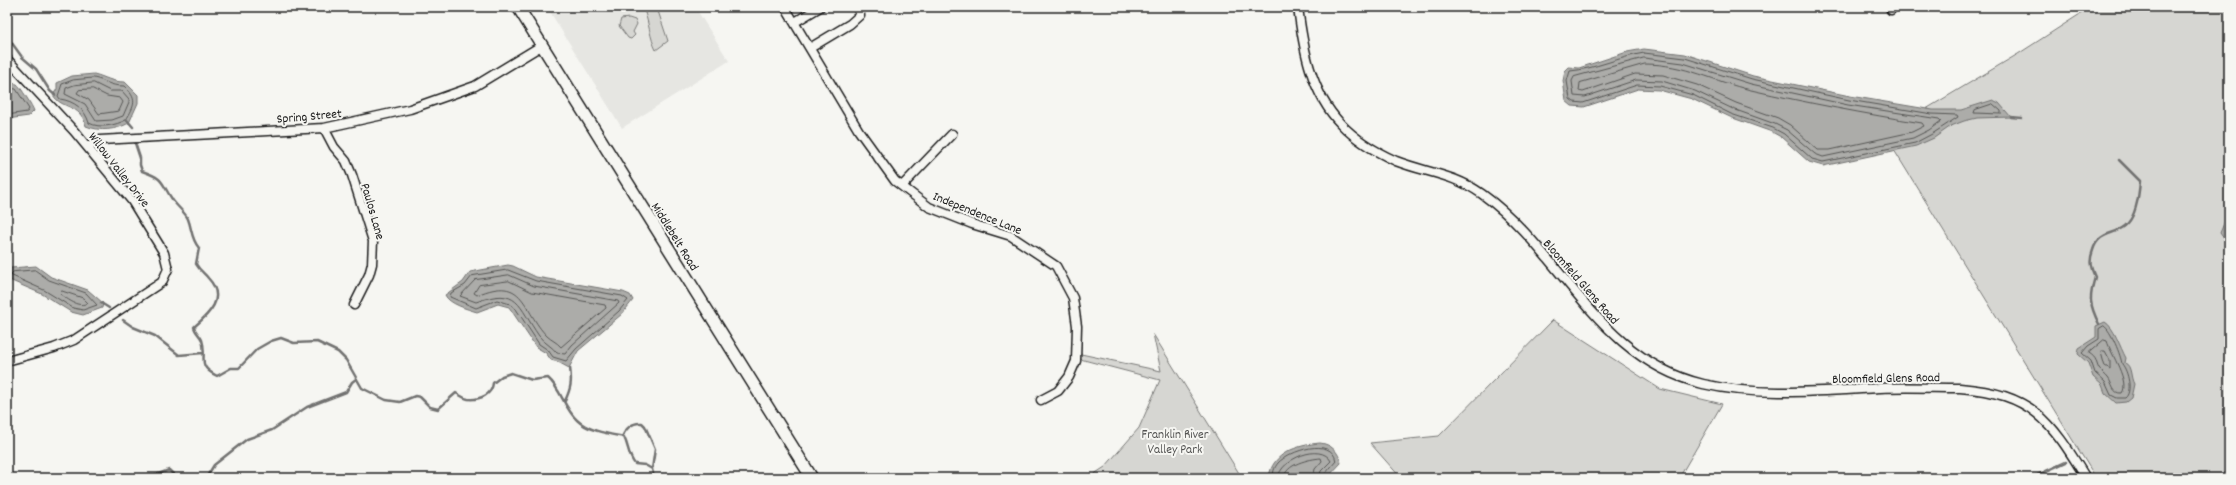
<svg xmlns="http://www.w3.org/2000/svg" width="2236" height="485" viewBox="0 0 2236 485" font-family="Dekko,sans-serif">
	<style>
		.built { fill: #e6e6e2 }
		.green { fill: #d6d6d2; stroke: #797977 }
		.water { fill: #acaca9; stroke: #727271 }
		.lines { fill: none; stroke-linecap: round; stroke-linejoin: round }
		.shore { stroke: #565654; stroke-width: 1 }
		.stream { stroke: #727271; stroke-width: 2.5 }
		.street-casing { stroke: #1c1c1c; stroke-width: 11 }
		.secondary-casing { stroke: #1c1c1c; stroke-width: 14 }
		.street { stroke: #f6f6f2; stroke-width: 8 }
		.secondary { stroke: #f6f6f2; stroke-width: 11 }
		.labels { text-anchor: middle; stroke-width: 4; stroke-linejoin: round; paint-order: stroke }
		.street-label { font-size: 13px; fill: #1c1c1c; stroke: #f6f6f2 }
		.park-label { font-size: 13px; fill: #545453; stroke: #f6f6f2 }
	</style>
	<rect width="100%" height="100%" fill="#f6f6f2"/>
	<filter id="ink" filterUnits="userSpaceOnUse"><feTurbulence type="fractalNoise" baseFrequency=".025" numOctaves="2"/><feDisplacementMap in="SourceGraphic" scale="8" xChannelSelector="R" yChannelSelector="G"/><feConvolveMatrix kernelMatrix="1 2 1 2 8 2 1 2 1" color-interpolation-filters="sRGB"/></filter>
	<g filter="url(#ink)">
		<path class="built" d="M 547,7 L 695,7 L 729,61 L 622,128 Z"/>
		<path class="green" d="M 2091,7 L 2229,7 L 2229,478 L 2096,478 L 1886,137 L 1929,109 L 1926,109 L 2018,54 Z
			M 657,8 L 668,41 L 656,50 C 650,38 649,23 644,10 Z
			M 629,18 L 635,20 L 637,24 L 633,32 L 635,35 L 631,39 L 628,38 L 619,26 L 621,19 Z
			M 1553,320 L 1660,389 L 1722,404 L 1679,478 L 1401,478 L 1370,443 L 1439,436 Z
			M 1153,334 L 1242,478 L 1088,478 L 1105,467 L 1139,428 L 1160,380 L 1080,359 L 1081,354 L 1161,371 Z"/>
		<path class="water" d="M 1644,49 L 1685,54 L 1753,76 L 1850,96 L 1933,110 L 1961,110 L 1993,100 L 1999,103 L 2011,117 L 1977,118 L 1964,121 L 1951,126 L 1934,138 L 1916,146 L 1823,166 L 1809,162 L 1781,137 L 1772,132 L 1730,117 L 1692,99 L 1659,90 L 1638,89 L 1584,107 L 1572,106 L 1566,101 L 1563,81 L 1565,71 L 1569,67 L 1579,68 L 1627,52 Z
			M 94,74 C 106,77 111,82 125,82 L 138,95 L 138,103 L 129,123 C 116,130 100,132 86,126 C 80,103 62,110 53,95 L 57,89 L 57,83 L 72,76 Z
			M 7,84 C 10,84 14,83 17,84 C 20,86 33,107 34,111 L 29,116 L 7,119 Z
			M 2229,211 L 2229,246 L 2220,233 Z
			M 508,265 L 513,266 L 536,277 L 623,292 L 630,295 L 633,300 L 622,314 L 578,351 L 569,368 L 558,362 L 551,360 L 546,353 L 536,347 L 509,307 L 498,304 L 477,312 C 467,309 449,304 445,295 L 463,282 L 470,272 Z
			M 36,266 L 51,277 L 88,290 L 103,303 L 102,308 L 83,315 L 71,312 L 42,294 L 7,279 L 7,271 L 11,268 Z
			M 2105,322 C 2114,327 2120,347 2126,358 L 2125,363 C 2132,366 2130,377 2134,384 L 2131,398 L 2126,402 L 2116,403 L 2105,393 L 2102,385 L 2093,377 L 2088,363 L 2078,354 L 2079,348 L 2096,337 L 2096,326 Z
			M 1320,443 C 1331,444 1339,452 1341,463 L 1327,478 L 1269,478 C 1271,453 1298,445 1320,443 Z"/>
		<g class="lines">
			<path class="shore" d="M 1644,53 L 1685,58 L 1752,79 L 1849,100 L 1932,114 L 1957,115 L 1958,117 L 1932,134 L 1915,143 L 1823,162 L 1812,159 L 1784,134 L 1773,128 L 1731,114 L 1693,95 L 1660,86 L 1637,85 L 1583,103 L 1574,102 L 1570,99 L 1567,81 L 1570,71 C 1595,69 1619,57 1644,53 Z
				M 1644,58 L 1683,63 L 1751,84 L 1848,105 L 1939,119 L 1941,121 L 1929,130 L 1913,138 L 1823,157 L 1815,154 L 1787,130 L 1775,124 L 1733,109 L 1695,91 L 1662,81 L 1636,80 L 1585,97 L 1574,96 L 1572,81 L 1574,77 Z
				M 1645,64 C 1685,64 1715,82 1751,90 C 1808,103 1865,114 1922,123 L 1924,126 L 1912,132 L 1830,150 L 1818,150 L 1790,125 L 1778,118 L 1736,103 L 1697,85 L 1663,75 L 1635,74 L 1583,92 L 1579,91 L 1580,83 Z
				M 94,78 C 107,81 109,86 124,86 C 138,99 135,105 126,120 C 116,125 100,129 89,123 C 85,109 74,101 60,99 L 58,96 L 62,84 L 73,80 Z
				M 94,83 L 110,91 L 122,91 L 129,99 L 129,102 L 123,116 L 112,120 L 96,121 L 85,104 L 65,94 L 66,88 L 74,85 Z
				M 7,88 L 16,89 L 29,109 L 27,112 L 7,115
				M 93,89 L 107,96 L 120,98 L 123,102 L 119,111 L 99,114 L 89,100 L 77,93 L 79,90 Z
				M 1993,104 L 2001,111 L 2001,114 L 1974,113 L 1975,110 Z
				M 35,270 L 49,280 L 86,293 L 97,305 L 83,310 L 73,308 L 44,290 L 10,275 L 13,272 Z
				M 508,270 L 536,281 L 622,296 L 628,300 L 619,311 L 576,349 L 566,361 L 553,357 L 548,350 L 539,344 L 516,309 L 510,304 L 497,300 L 476,308 L 450,297 L 451,293 L 465,285 L 472,276 Z
				M 509,275 L 534,286 L 618,301 L 619,303 L 572,345 L 565,354 L 557,353 C 552,346 544,343 539,336 C 518,306 519,286 476,302 L 460,296 L 475,280 Z
				M 509,281 L 532,292 L 605,305 L 606,308 L 561,347 C 557,342 551,340 547,336 C 522,311 526,274 477,295 L 474,293 L 479,285 Z
				M 62,291 L 83,298 L 88,303 C 78,308 69,300 60,294 Z
				M 2104,326 C 2111,330 2121,356 2122,364 C 2128,371 2133,392 2125,398 L 2117,398 L 2111,395 L 2105,382 L 2095,373 L 2091,361 L 2082,353 L 2088,346 L 2099,339 L 2099,329 Z
				M 2104,340 L 2107,341 C 2111,354 2130,382 2122,393 C 2112,394 2113,384 2108,378 C 2106,375 2101,372 2099,369 C 2095,361 2098,359 2089,353 Z
				M 2101,351 L 2105,351 L 2110,360 L 2110,369 L 2105,366 Z
				M 1273,478 C 1273,472 1274,468 1278,463 C 1289,451 1332,436 1336,461 L 1325,474 L 1324,478
				M 1278,478 C 1280,459 1321,442 1331,461 L 1321,471 L 1319,478
				M 1284,478 C 1285,464 1309,459 1321,458 L 1322,461 L 1315,469 L 1313,478"/>
			<path class="stream" d="M 7,29 L 9,39 L 22,57 L 36,69 L 50,91 L 55,95
				M 2011,117 L 2022,118
				M 127,120 L 133,127
				M 135,143 L 140,158 L 140,165 L 142,171 C 165,179 160,181 172,199 C 176,206 185,212 188,219 C 192,229 191,239 199,248 L 196,264 C 200,271 204,273 208,278 C 227,298 209,314 194,327 C 195,332 200,335 202,340 C 208,358 195,365 217,376 L 231,368 L 239,368 L 257,349 L 271,341 L 281,338 L 294,343 L 317,342 L 338,352 L 346,360 L 362,388 L 386,400 L 400,402 L 415,396 L 420,397 L 430,407 L 438,409 L 456,393 C 460,395 463,398 468,399 C 480,400 492,395 493,383 L 502,376 L 511,373 L 532,380 L 548,378 C 561,389 564,408 577,420 C 588,431 609,434 624,437 C 629,447 628,456 635,464 L 645,465 L 652,469 L 654,478
				M 101,303 L 109,308
				M 123,320 L 133,327 L 155,336 L 179,355 L 203,353
				M 2099,324 C 2089,304 2089,298 2095,277 C 2090,266 2089,261 2093,250 C 2100,229 2116,237 2128,223 C 2137,213 2139,194 2140,181 L 2119,160
				M 565,401 C 571,388 572,382 570,368
				M 622,437 C 626,428 632,422 642,423 L 645,426 L 655,449 L 652,469
				M 148,478 L 169,470 L 177,478
				M 206,478 L 214,465 L 247,439 L 272,430 L 307,407 L 346,392 L 352,382 L 356,379
				M 2031,478 L 2066,462"/>
			<defs>
				<path id="street" d="M 785,7 L 859,131 L 895,181 L 929,207 L 972,224 L 1011,236 L 1056,266 L 1073,298 L 1077,326 L 1076,361 L 1069,377 L 1058,391 L 1041,400
					M 1298,7 C 1303,48 1311,93 1341,124 C 1356,140 1376,152 1396,161 C 1427,173 1454,174 1482,194 C 1563,252 1597,359 1703,384 C 1759,397 1822,391 1880,388 C 1906,387 1933,388 1960,388 C 2032,394 2050,419 2086,478
					M 1890,7 L 1891,10
					M 795,22 L 820,7
					M 810,48 L 850,24 L 860,15 L 858,7
					M 7,59 L 74,131 L 132,201 L 164,253 L 168,269 L 162,282 L 74,340 L 54,348 L 7,361
					M 324,128 L 334,147 L 346,161 L 352,175 L 373,241 L 372,264 L 369,275 L 354,305
					M 88,147 L 100,140 L 324,128 L 410,109 L 475,86 L 541,46
					M 902,186 L 952,134"/>
				<path id="secondary" d="M 518,7 L 812,478"/>
			</defs>
			<use href="#street" class="street-casing"/>
			<use href="#secondary" class="secondary-casing"/>
			<use href="#street" class="street"/>
			<use href="#secondary" class="secondary"/>
		</g>
	</g>
	<g class="labels">
		<g class="street-label">
			<text transform="translate(309 115) rotate(-5)" y="5">Spring Street</text>
			<text transform="translate(120 169) rotate(52)" y="5">Willow Valley Drive</text>
			<text transform="translate(374 211) rotate(74)" y="5">Paulos Lane</text>
			<text transform="translate(978 212) rotate(22)" y="5">Independence Lane</text>
			<text transform="translate(676 236) rotate(58)" y="5">Middlebelt Road</text>
			<text transform="translate(1582 281) rotate(49)" y="5">Bloomfield Glens Road</text>
			<text transform="translate(1886 377) rotate(-1)" y="5">Bloomfield Glens Road</text>
		</g>
		<g class="park-label">
			<text x="1175" y="438">Franklin River<tspan x="1175" dy="15">Valley Park</tspan></text>
		</g>
	</g>
	<rect width="2236" height="485" fill="none" stroke="#f6f6f2" stroke-width="24"/>
	<rect x="12" y="12" width="2212" height="461" fill="none" stroke="#1c1c1c" stroke-width="1.5" filter="url(#ink)"/>
</svg>
